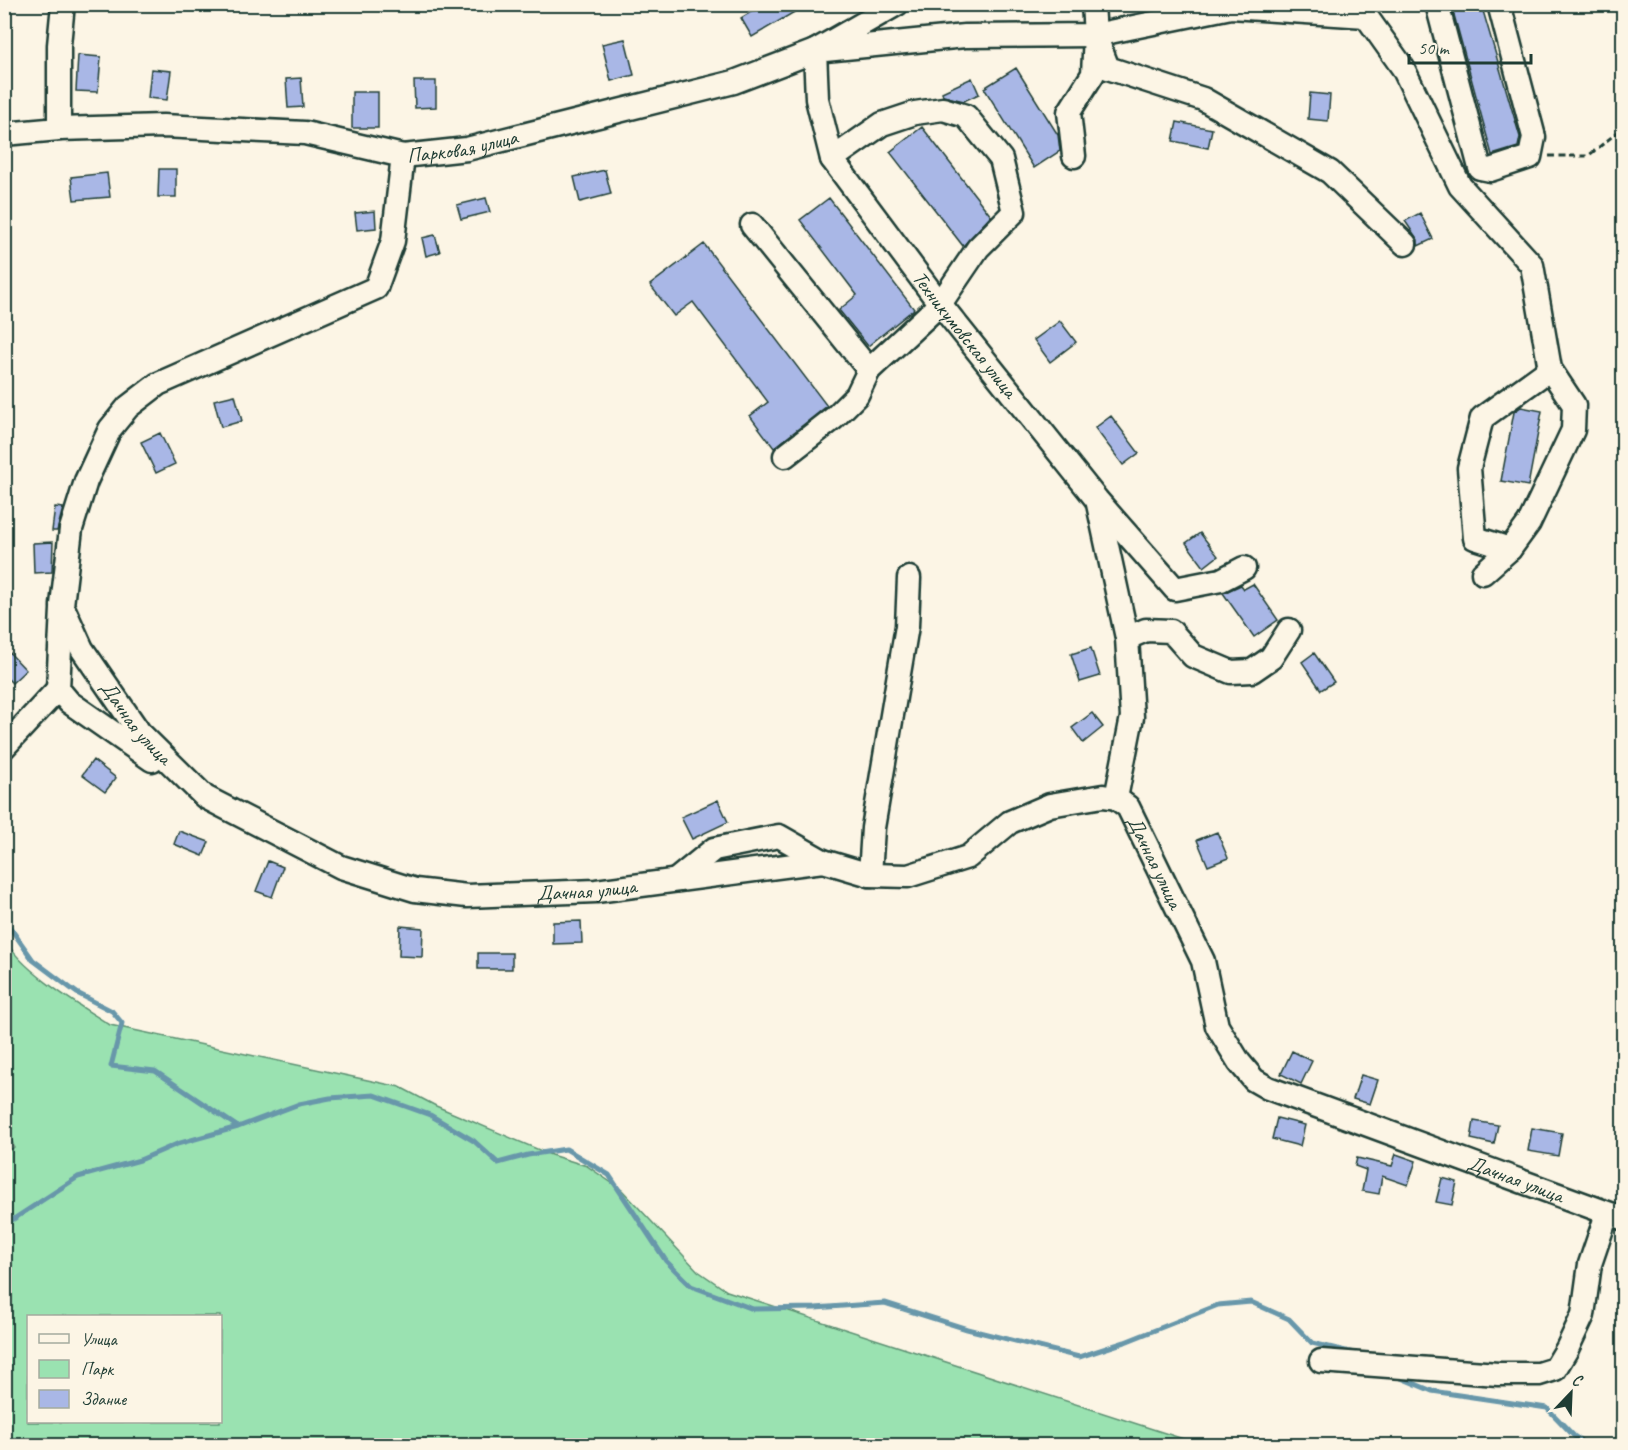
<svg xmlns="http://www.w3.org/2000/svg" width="1628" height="1450" viewBox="0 0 1628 1450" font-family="Caveat,sans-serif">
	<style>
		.green { fill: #9ae2b1; stroke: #5c9072; stroke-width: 1.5; fill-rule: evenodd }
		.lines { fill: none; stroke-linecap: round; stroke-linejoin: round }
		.stream { stroke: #6797aa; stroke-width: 5 }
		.building { fill: #a9b7e6; stroke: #1f3d34; stroke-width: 1.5 }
		.minor-casing { stroke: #1f3d34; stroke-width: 27 }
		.path { stroke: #1f3d34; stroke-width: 3; stroke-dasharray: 6 4.5; stroke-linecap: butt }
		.minor { stroke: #fcf5e5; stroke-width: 22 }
		.labels { text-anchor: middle; stroke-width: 4.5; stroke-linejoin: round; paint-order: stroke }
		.street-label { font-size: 21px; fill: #1f3d34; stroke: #fcf5e5 }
	</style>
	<rect width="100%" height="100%" fill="#fcf5e5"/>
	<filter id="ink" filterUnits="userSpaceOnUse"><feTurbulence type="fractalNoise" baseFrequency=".0167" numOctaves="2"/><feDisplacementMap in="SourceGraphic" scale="12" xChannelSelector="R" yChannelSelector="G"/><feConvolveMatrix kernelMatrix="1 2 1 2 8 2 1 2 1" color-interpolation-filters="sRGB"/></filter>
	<g filter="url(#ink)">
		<path class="green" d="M 4,938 C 21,971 79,1005 110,1025 L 400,1087 L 436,1106 L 551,1155 L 587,1166 L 622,1190 L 698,1271 L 727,1291 L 1202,1445 L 5,1445 L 4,1156 L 14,1147 L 4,1118 ZM 28,1316 L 220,1316 L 220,1422 L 28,1422 Z"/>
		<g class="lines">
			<path class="stream" d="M 4,919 L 33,960 L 77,993 L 112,1011 L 122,1023 L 111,1066 L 155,1071 L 238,1127 L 299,1104 L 330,1098 L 374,1095 L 430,1115 L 474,1141 L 498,1163 L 528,1155 L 566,1149 L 609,1175 L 666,1261 L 691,1286 L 753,1309 L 815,1308 L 885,1303 L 967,1329 L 1079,1357 L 1125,1342 L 1218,1305 L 1251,1302 L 1289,1319 L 1312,1343 L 1354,1353
				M 4,1227 L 6,1224 L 78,1177 L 140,1160 L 177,1144 L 238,1127
				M 1394,1375 L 1432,1391 L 1547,1408 L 1574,1436 L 1589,1446"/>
		</g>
		<path class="building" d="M 764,4 L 808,4 L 752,37 L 741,18 Z
			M 1451,4 L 1481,4 L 1520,137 L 1518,147 L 1492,155 Z
			M 625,39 L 634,75 L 611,81 L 602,44 Z
			M 78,55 L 101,57 L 98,92 L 76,91 Z
			M 1016,68 L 1058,135 L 1060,151 L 1034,168 L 984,88 Z
			M 151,69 L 171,71 L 167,100 L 148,98 Z
			M 301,78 L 303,107 L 288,108 L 286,79 Z
			M 972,78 L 979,94 L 964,101 L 943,96 L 942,92 Z
			M 414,81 L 436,81 L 436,107 L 415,108 Z
			M 352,92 L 378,92 L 378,128 L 352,128 Z
			M 1310,93 L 1330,95 L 1328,121 L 1308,119 Z
			M 1177,122 L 1212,129 L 1208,148 L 1173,141 Z
			M 922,127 L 991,216 L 963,246 L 890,152 Z
			M 159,169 L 176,169 L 176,197 L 158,197 Z
			M 605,170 L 611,194 L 580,202 L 574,177 Z
			M 107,173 L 110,197 L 74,200 L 71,177 Z
			M 486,198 L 490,212 L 461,219 L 457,205 Z
			M 829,198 L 914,309 L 868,346 L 839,310 L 857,295 L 800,220 Z
			M 375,211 L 376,228 L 357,230 L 355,213 Z
			M 1420,213 L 1433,239 L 1418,246 L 1418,240 L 1405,221 Z
			M 435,235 L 440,252 L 426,256 L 422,238 Z
			M 704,244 L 827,406 L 774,448 L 750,416 L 768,402 L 693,302 L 674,316 L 650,285 Z
			M 1060,321 L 1076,342 L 1050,362 L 1034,340 Z
			M 235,395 L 242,421 L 221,427 L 214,400 Z
			M 1521,407 L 1542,411 L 1528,486 L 1501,481 L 1514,412 Z
			M 1111,416 L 1139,453 L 1123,465 L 1095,428 Z
			M 160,433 L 175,464 L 156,473 L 141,442 Z
			M 55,507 L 63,508 L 57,531 L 52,531 Z
			M 1200,533 L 1218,556 L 1204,567 L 1186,543 Z
			M 53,542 L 52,572 L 34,573 L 33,543 Z
			M 1253,584 L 1278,620 L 1254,637 L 1223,593 L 1241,585 L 1244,589 Z
			M 4,647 L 26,670 L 12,683 L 4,675 Z
			M 1091,648 L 1100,676 L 1080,682 L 1071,654 Z
			M 1314,653 L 1334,682 L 1321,690 L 1302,662 Z
			M 1092,713 L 1103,727 L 1083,743 L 1072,728 Z
			M 93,760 L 116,778 L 105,792 L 82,775 Z
			M 718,800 L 728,822 L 692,839 L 681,817 Z
			M 179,831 L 209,842 L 203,856 L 174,844 Z
			M 1217,832 L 1228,858 L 1208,866 L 1197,840 Z
			M 268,861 L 283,867 L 272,897 L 256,891 Z
			M 581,921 L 582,943 L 553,944 L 553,922 Z
			M 400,926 L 423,928 L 422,957 L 399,956 Z
			M 478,953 L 512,953 L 512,969 L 478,969 Z
			M 1292,1051 L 1312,1061 L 1301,1084 L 1281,1074 Z
			M 1361,1075 L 1378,1080 L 1370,1104 L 1353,1099 Z
			M 1277,1118 L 1305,1125 L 1300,1146 L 1272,1139 Z
			M 1474,1121 L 1498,1125 L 1494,1144 L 1471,1139 Z
			M 1532,1128 L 1562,1133 L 1558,1156 L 1528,1151 Z
			M 1396,1154 L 1416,1161 L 1408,1185 L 1382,1176 L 1379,1194 L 1362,1191 L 1366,1170 L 1355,1166 L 1357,1158 L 1392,1166 Z
			M 1442,1178 L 1457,1182 L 1452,1205 L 1436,1202 Z"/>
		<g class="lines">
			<defs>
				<g id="minor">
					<path d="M 1363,4 L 1366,16 L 1403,68 L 1460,186 L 1532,265 L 1550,369 L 1574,405 L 1573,430 L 1529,523 L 1510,549 L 1483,573"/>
					<path d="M 1437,4 L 1480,168 L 1490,170 L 1530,157 L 1534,137 L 1499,4"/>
					<path d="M 1095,35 L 1108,68 L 1203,99 L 1330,172 L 1405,244"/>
					<path d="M 825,50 L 965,36 L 1095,35 L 1231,7 L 1366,16"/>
					<path id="s1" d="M 815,51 L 817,99 L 832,159 L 940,304 L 1097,500 L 1175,589 L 1221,580 L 1244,568"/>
					<path d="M 59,129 L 59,45 L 63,4"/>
					<path id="s2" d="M 4,134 L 59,129 L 163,126 L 305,133 L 403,156 L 467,149 L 734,82 L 815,51 L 897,4"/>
					<path id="s3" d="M 403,156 L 393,241 L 376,288 L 158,384 L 128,407 L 110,429 L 86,481 L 71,529 L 62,605 L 82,649 L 139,732 L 205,797 L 341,867 L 415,890 L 467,896 L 596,891 L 823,861 L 870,875 L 908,876 L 968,857 L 1010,822 L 1050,805 L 1103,796 L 1116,798 L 1128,807 L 1203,961 L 1217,1026 L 1239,1062 L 1254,1080 L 1268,1088 L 1624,1219"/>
					<path d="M 1074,156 L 1069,112 L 1093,74 L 1095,35 L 1093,4"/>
					<path d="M 752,225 L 869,370"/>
					<path d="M 785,456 L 834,418 L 857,395 L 869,370 L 940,304 L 978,248 L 1014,212 L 1001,159 L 966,116 L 943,109 L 915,113 L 882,124 L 832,159"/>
					<path d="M 1098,504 L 1127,638 L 1132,717 L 1116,798"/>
					<path d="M 1510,549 L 1475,538 L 1469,468 L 1482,418 L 1550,369"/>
					<path d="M 62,609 L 58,689 L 69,702 L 152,760"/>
					<path d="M 1127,638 L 1146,630 L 1171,631 L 1193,656 L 1231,672 L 1252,671 L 1271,658 L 1289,630"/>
					<path d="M 4,747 L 58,689"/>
					<path d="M 870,875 L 873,828 L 907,626 L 909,578"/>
					<path d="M 676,880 L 714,849 L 779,836 L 823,861"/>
					<path d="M 1321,1361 L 1498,1374 L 1539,1374 L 1555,1369 L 1567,1349 L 1583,1315 L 1590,1264 L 1607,1214"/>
				</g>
			</defs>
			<use href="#minor" class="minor-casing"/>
			<path class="path" d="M 1549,156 L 1588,156 L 1624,127"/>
			<use href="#minor" class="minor"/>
		</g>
	</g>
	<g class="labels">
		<g class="street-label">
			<text dy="7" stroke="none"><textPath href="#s2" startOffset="462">Парковая улица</textPath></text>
			<text dy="7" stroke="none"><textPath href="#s1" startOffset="330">Техникумовская улица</textPath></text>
			<text dy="7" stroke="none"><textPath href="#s3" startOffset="764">Дачная улица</textPath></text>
			<text dy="7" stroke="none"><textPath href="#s3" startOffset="1898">Дачная улица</textPath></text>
			<text dy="7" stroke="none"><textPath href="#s3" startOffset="1268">Дачная улица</textPath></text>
			<text dy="7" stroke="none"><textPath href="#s3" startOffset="2420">Дачная улица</textPath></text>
		</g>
	</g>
	<rect width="1628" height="1450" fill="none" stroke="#fcf5e5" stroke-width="24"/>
	<rect x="12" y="12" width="1604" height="1426" fill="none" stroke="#1f3d34" stroke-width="2" filter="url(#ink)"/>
	<rect x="27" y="1315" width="195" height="108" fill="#fcf5e5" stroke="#a4ab9e" stroke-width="1.5"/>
	<rect x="39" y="1334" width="30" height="9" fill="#fcf5e5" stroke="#a4ab9e" stroke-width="1.5"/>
	<text x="81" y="1345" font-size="18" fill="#1f3d34">Улица</text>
	<rect x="39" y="1360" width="30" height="18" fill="#9ae2b1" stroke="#a4ab9e" stroke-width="1.5"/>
	<text x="81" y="1375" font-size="18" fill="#1f3d34">Парк</text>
	<rect x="39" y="1390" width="30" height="18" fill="#a9b7e6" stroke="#a4ab9e" stroke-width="1.5"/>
	<text x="81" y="1405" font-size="18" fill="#1f3d34">Здание</text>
	<g transform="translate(1571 1393) rotate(23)" stroke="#fcf5e5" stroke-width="4.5" paint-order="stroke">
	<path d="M0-4.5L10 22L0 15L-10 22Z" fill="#1f3d34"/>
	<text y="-9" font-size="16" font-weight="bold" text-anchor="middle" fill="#1f3d34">С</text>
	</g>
	<path d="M1409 54v9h122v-9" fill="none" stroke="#1f3d34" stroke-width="3"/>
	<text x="1418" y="54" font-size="18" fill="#1f3d34" stroke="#fcf5e5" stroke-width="4.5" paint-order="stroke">50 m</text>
</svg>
